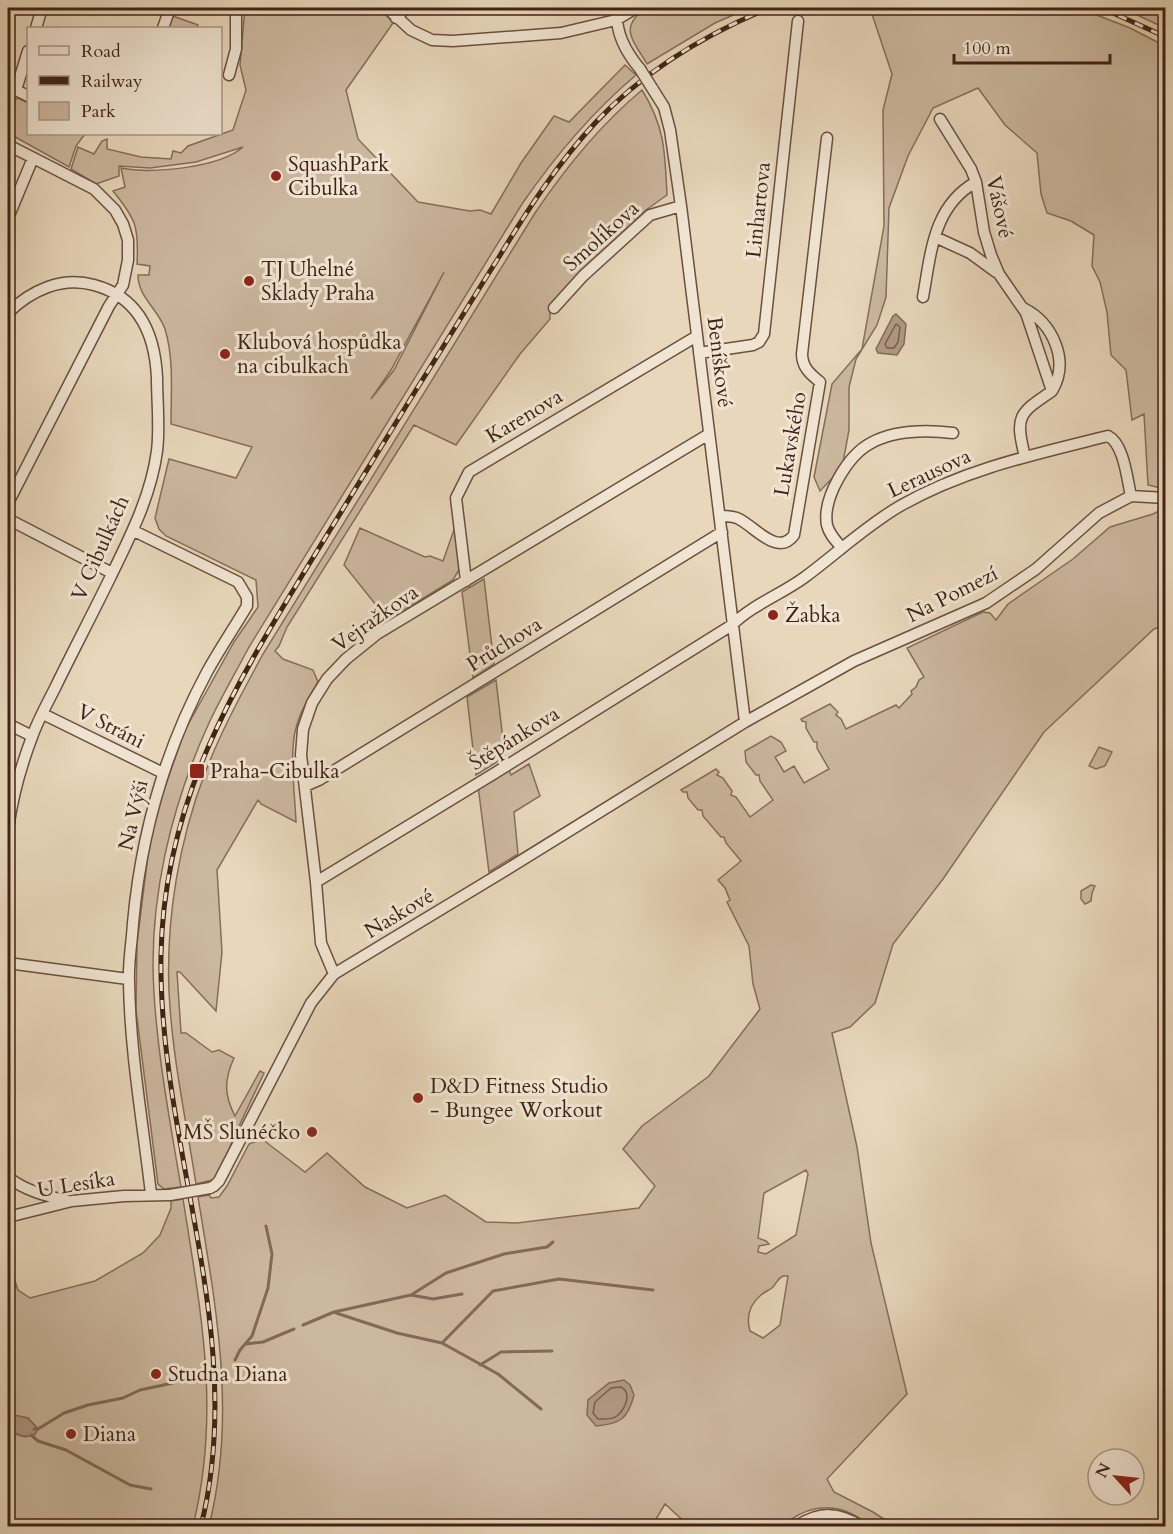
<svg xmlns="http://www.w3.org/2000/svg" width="1173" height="1534" viewBox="0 0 1173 1534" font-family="Cardo,serif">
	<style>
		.green { fill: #ccb89f; stroke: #866d5a; stroke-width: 1.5; fill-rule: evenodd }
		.water { fill: #af9983; stroke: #836957; stroke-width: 1.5 }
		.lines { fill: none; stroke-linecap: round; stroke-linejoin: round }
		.shore { stroke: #785e4c; stroke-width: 1.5 }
		.stream { stroke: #836957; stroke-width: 3 }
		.minor-casing { stroke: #6b4f3f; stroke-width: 13 }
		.minor { stroke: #f0e5d3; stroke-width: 10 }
		.rail-casing { stroke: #412216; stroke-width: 5 }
		.rail { stroke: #f0e5d3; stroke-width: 3; stroke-dasharray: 9; stroke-linecap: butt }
		.minor-bridge-casing { stroke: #6b4f3f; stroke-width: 13; stroke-linecap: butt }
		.minor-bridge { stroke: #f0e5d3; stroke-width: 10 }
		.poi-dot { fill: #8f2418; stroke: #f0e5d3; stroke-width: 2 }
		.labels { text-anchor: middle; stroke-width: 6; stroke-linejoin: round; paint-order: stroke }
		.poi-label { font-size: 21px; fill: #412216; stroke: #f0e5d3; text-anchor: start }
		.street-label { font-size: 21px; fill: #412216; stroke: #f0e5d3 }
	</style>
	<rect width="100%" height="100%" fill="#e8d7bb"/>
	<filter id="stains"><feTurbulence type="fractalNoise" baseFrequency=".00333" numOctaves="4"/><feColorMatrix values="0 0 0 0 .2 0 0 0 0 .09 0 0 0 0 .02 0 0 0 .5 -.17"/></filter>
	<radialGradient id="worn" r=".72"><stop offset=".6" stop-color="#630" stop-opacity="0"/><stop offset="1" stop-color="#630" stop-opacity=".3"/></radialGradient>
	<path class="green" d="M 245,8 L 380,8 L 393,23 L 346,90 L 358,139 L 418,202 L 470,211 L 480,210 L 491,214 L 521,163 L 554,116 L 569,122 L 625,65 L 636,75 C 591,113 555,156 522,204 L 249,647 C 236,672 221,697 209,723 C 171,806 148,901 154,993 C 158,1058 170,1122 181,1187 L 164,1189 L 158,1184 L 136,1010 L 137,943 L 150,839 L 161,798 L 185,730 L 234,642 L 258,607 L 256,580 L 166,536 L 159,529 L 155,518 L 169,459 L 236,478 L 252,447 L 171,424 C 171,393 174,358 165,329 C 158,309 138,297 138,275 L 149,275 L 150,266 L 137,264 C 139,227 136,219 113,191 L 125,187 L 121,168 C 152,174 219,168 243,147 L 196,162 L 150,168 L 119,166 L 119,176 L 96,184 L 71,169 L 78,147 L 94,154 L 102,141 L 107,139 L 107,149 L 141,157 L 171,159 L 173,151 L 181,153 L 188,146 L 233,130 L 246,90 L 240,65 ZM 444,272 L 394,370 L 371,399 L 391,370 Z
		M 642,8 L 749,8 L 715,23 L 647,64 C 637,46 619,30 640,13 L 639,9 Z
		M 870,8 L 1079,8 L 1130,28 L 1165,46 L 1165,489 L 1148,485 L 1144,414 L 1132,420 L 1126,370 L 1111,355 L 1107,312 L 1100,282 L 1092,266 L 1094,235 L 1071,221 L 1047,213 L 1041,194 L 1037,153 L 1005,125 L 978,88 L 933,108 L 908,156 L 889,208 L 886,297 L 877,325 L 856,359 L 849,387 L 849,430 L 842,468 L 820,491 L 814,477 L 832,384 L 862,349 L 884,226 L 883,110 L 892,74 Z
		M 1122,8 L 1165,8 L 1165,28 Z
		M 170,15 L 198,25 L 196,28 L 166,28 Z
		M 642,90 C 665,127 665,152 667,195 L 646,210 L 582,270 L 550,306 L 550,319 L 520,354 L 456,445 L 414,425 L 287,627 L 279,646 L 275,651 L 283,659 L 313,670 L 318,682 C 309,697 300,712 296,728 C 289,751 295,796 296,822 L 261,804 L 258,800 L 217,870 L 222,952 L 216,1011 L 180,972 L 177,972 L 181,1033 L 186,1033 L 212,1052 L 219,1050 L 234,1058 C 224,1080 224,1095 235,1116 L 260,1071 L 264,1073 L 239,1126 L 216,1179 L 196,1184 C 186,1120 172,1056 169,991 C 166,918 179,841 205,773 C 221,731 242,693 263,654 L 535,213 C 566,167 600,125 642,90 Z
		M 18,98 L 28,103 L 28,134 L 85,134 L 76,146 L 69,167 L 8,133 L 8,104 Z
		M 1165,508 L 1165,625 L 1154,629 L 1044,732 L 943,879 L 893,944 L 875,1003 L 850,1027 L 832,1033 L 857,1147 L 871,1243 L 907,1394 L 827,1479 L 834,1492 L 873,1512 L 895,1526 C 888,1526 879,1528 872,1526 C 865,1523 859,1517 852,1514 C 829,1502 801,1508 784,1526 L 689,1526 L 665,1504 L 652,1526 L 209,1526 C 237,1415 216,1308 198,1197 L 209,1195 L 211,1198 L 219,1197 L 227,1186 L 249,1144 L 262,1139 L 305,1172 L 327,1153 L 365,1187 L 407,1208 L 445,1195 L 486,1222 L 517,1223 L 639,1208 L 655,1186 L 623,1149 L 642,1126 L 709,1076 L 760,1009 L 753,984 L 749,946 L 727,902 L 730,900 L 725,888 L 718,880 L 741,861 L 726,843 L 724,837 L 721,837 L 703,816 L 702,810 L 698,810 L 688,798 L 687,792 L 683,792 L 681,790 L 716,769 L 719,772 L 717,775 L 723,778 L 732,791 L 731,795 L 736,797 L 750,817 L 773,800 L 760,781 L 759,775 L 756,775 L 746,762 L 745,751 L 771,736 L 781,742 L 786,751 L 775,757 L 784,772 L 794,766 L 804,783 L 829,769 L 817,748 L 817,742 L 814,742 L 806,728 L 806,722 L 802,721 L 801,719 L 830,704 L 838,712 L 836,715 L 841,719 L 846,729 L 896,705 L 899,708 L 912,694 L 911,691 L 916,687 L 919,680 L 924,677 L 907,648 L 983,612 L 990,613 L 996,620 L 1008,604 L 1073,559 L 1110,527 L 1153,514 ZM 806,1170 L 808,1174 L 796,1235 L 766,1254 L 758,1252 L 759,1246 L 769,1244 L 766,1241 L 758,1238 L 764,1193 ZM 783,1276 L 788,1276 L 780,1325 L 763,1338 L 750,1331 C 746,1317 749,1305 761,1295 C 764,1292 770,1290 773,1287 C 777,1282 777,1279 783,1276 Z
		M 455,527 L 460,568 L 453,580 L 388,620 L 344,565 L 360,528 L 425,557 L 430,556 L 443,561 Z
		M 484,579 L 494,664 L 473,678 L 462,592 Z
		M 496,680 L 505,757 L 476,775 L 467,697 Z
		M 1099,747 L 1112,752 L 1105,766 L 1096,769 L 1089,766 Z
		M 529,764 L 540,796 L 514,812 L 518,854 L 489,872 L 478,786 L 508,768 L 511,775 Z
		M 1091,885 L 1095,886 L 1092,893 L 1091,901 L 1085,904 L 1081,899 L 1081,891 Z
		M 183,1199 C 201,1313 221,1412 193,1526 L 8,1526 L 8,1427 L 18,1435 L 26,1437 L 38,1429 L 28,1418 L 8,1418 L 8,1260 L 18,1290 L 30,1298 L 95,1281 L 143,1253 L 160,1235 L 171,1208 L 171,1201 Z"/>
	<path class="water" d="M 896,314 L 906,324 L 904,344 L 897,355 L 878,353 L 876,349 L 893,316 Z
		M 624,1380 L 630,1385 L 634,1395 C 628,1419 620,1424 596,1426 L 587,1415 L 588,1400 L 609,1383 Z
		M 14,1415 L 28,1418 L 38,1429 L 35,1434 C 26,1439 17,1435 9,1429 L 8,1418 Z"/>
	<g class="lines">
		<path class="shore" d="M 896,324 L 900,327 L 898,342 L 894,348 L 887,348 L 885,344 Z
			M 621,1387 C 632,1393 626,1408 617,1416 C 612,1420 604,1419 598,1419 L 593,1413 L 595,1402 L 611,1388 Z"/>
		<path class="stream" d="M 411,1295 L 433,1299 L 462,1294
			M 336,1313 L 397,1333 L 442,1343 L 498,1374 L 541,1409
			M 303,1325 L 334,1312 L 411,1295 L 446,1273 L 504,1254 L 547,1247 L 553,1242
			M 442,1343 L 493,1291 L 559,1279 L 653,1290
			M 246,1344 L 263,1342 L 294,1329
			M 235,1360 L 240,1350 L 252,1336 L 268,1288 L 272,1254 L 266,1226
			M 480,1365 L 501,1352 L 552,1351
			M 34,1429 L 38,1429 L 64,1413 L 88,1405 L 123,1398 L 140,1390 L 173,1383 L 189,1374
			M 31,1435 L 38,1441 L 66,1450 L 130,1485 L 151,1489"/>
		<defs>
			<path id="minor" d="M 387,8 L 411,30 L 432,40 L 453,41 L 561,33 L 616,20 L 636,8
				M 617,8 C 615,32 625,51 640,69
				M 396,18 L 406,8
				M 36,28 L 42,8
				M 163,28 L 170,8
				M 229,75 L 236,49 L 236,8
				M 652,88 L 664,107 L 670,130 L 681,206 L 745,722
				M 16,90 L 28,51
				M 8,93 L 16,90 L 28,96
				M 940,119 L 971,169 L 976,182 L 984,232 L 991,255 L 999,274 L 1026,313 L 1052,391 C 1018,414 1015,416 1025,457
				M 8,145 L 94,189 L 115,210 L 123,224 L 128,240 L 128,260 L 123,285 L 109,306 L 8,503
				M 8,218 L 33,158
				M 935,237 L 970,253 L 996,272
				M 923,297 C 931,253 933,206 976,182
				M 554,308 L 583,276 L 650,215 L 681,206
				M 1023,308 C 1053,323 1070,361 1052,391
				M 8,313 C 30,291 61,276 94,285 C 139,297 155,334 157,378 C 157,402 160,427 157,451 C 151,496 130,537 110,578 C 92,615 73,651 55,688 C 47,704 38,720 32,737 C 21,766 12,799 8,829
				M 699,353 L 753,345 L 759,342 L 764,334 L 798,21
				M 720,516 C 726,516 734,516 739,519 C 755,527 778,557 794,535 L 820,382 C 810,374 802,367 802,354 L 827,138
				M 8,519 L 112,573
				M 134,531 L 238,582 L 247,597 L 247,606 C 234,628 219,650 207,672 C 165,750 141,835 133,923 C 132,942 128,962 129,982 C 130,1052 143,1124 151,1194
				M 842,548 C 836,541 829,534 827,525 C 822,498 848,455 871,443 C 895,430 927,430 953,433
				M 466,581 L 456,498 L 469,472 L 697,336
				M 43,714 L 163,773
				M 8,724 L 32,736
				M 305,786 L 319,780 L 722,532
				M 316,882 L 495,773 L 732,625 C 752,605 782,594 805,577 C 836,554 866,526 900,506 C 965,469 1036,454 1108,436 C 1124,444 1127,479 1131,496
				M 8,963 L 128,979
				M 334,974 L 321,943 L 316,882 L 301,755 L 303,729 L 312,703 L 327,679 L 346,659 L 377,634 L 709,434
				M 8,1177 C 25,1191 47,1196 68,1201
				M 210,1188 L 214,1186 L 219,1181 L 311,1003 L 334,974 L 506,870 L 745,722 L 854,661 L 986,603 L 1036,569 L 1099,513 L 1131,496 L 1166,498
				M 8,1217 L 72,1201 L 124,1196 L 170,1195
				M 797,1526 C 820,1511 838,1512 861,1526"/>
		</defs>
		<use href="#minor" class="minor-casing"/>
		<use href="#minor" class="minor"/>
		<defs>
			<path id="rail" d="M 1102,8 L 1166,37
				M 201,1526 C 249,1335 158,1147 161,955 C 164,801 233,688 311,561 C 346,504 381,447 416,390 C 444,346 471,301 499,257 C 528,209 558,163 596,122 C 644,71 704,35 769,8"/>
		</defs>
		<use href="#rail" class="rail-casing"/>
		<use href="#rail" class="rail"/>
		<defs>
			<path id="minor-bridge" d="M 640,69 L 652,88
				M 170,1195 L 210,1188"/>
		</defs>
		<use href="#minor-bridge" class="minor-bridge-casing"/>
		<use href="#minor-bridge" class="minor-bridge"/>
	</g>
	<g class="poi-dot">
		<circle cx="276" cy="176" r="6"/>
		<circle cx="249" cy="281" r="6"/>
		<circle cx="225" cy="354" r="6"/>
		<circle cx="773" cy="615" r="6"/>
		<rect x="189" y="763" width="16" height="16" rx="3"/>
		<circle cx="418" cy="1098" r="6"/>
		<circle cx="312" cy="1132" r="6"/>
		<circle cx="156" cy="1374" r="6"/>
		<circle cx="71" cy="1434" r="6"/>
	</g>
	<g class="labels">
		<g class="poi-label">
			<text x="288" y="171">SquashPark<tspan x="288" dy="24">Cibulka</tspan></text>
			<text x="261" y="276">TJ Uhelné<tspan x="261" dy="24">Sklady Praha</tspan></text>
			<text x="237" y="349">Klubová hospůdka<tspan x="237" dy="24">na cibulkach</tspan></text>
			<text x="785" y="622">Žabka</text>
			<text x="210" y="778">Praha-Cibulka</text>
			<text x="430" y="1093">D&amp;D Fitness Studio<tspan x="430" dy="24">- Bungee Workout</tspan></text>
			<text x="300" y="1139" text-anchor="end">MŠ Slunéčko</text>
			<text x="168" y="1381">Studna Diana</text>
			<text x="83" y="1441">Diana</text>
		</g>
		<g class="street-label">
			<text transform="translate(1000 207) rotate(78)" y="7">Vášové</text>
			<text transform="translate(758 210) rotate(-84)" y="7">Linhartova</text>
			<text transform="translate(601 236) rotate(-42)" y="7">Smolíkova</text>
			<text transform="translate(720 362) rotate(83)" y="7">Beníškové</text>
			<text transform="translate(524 416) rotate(-31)" y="7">Karenova</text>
			<text transform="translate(790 444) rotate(-80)" y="7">Lukavského</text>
			<text transform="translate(929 473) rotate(-25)" y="7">Lerausova</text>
			<text transform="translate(100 548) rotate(-66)" y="7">V Cibulkách</text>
			<text transform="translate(952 594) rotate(-27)" y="7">Na Pomezí</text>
			<text transform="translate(375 618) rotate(-35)" y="7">Vejražkova</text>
			<text transform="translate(504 644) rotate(-32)" y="7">Průchova</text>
			<text transform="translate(111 726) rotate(27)" y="7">V Stráni</text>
			<text transform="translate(514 738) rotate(-32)" y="7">Štěpánkova</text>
			<text transform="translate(133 815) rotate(-77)" y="7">Na Výši</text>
			<text transform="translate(399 913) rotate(-31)" y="7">Naskové</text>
			<text transform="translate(76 1184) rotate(-9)" y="7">U Lesíka</text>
		</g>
	</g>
	<rect width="1173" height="1534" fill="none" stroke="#e8d7bb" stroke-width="30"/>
	<rect x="9" y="9" width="1155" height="1516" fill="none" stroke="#412216" stroke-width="3"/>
	<rect x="15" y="15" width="1143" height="1504" fill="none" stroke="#412216" stroke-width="1.5"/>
	<rect x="27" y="27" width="195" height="108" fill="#f0e5d3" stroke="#aa9787" stroke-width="1.5"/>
	<rect x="39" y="46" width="30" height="9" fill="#f0e5d3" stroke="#aa9787" stroke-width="1.5"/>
	<text x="81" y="57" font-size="18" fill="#412216">Road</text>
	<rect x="39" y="76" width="30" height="9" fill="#412216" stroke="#aa9787" stroke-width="1.5"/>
	<text x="81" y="87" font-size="18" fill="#412216">Railway</text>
	<rect x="39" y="102" width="30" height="18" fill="#ccb89f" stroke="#aa9787" stroke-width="1.5"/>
	<text x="81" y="117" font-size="18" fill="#412216">Park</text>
	<g transform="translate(1116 1477) rotate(297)"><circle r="28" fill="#f0e5d3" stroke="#aa9787" stroke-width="1.5"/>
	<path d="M0-4.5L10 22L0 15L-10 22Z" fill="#8f2418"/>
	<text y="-9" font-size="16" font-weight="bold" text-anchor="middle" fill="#412216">N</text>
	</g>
	<path d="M954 54v9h156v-9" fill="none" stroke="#412216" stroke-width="3"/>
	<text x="963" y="54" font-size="18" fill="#412216" stroke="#f0e5d3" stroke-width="4.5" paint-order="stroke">100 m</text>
	<rect width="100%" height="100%" filter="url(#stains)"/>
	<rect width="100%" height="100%" fill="url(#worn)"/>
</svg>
